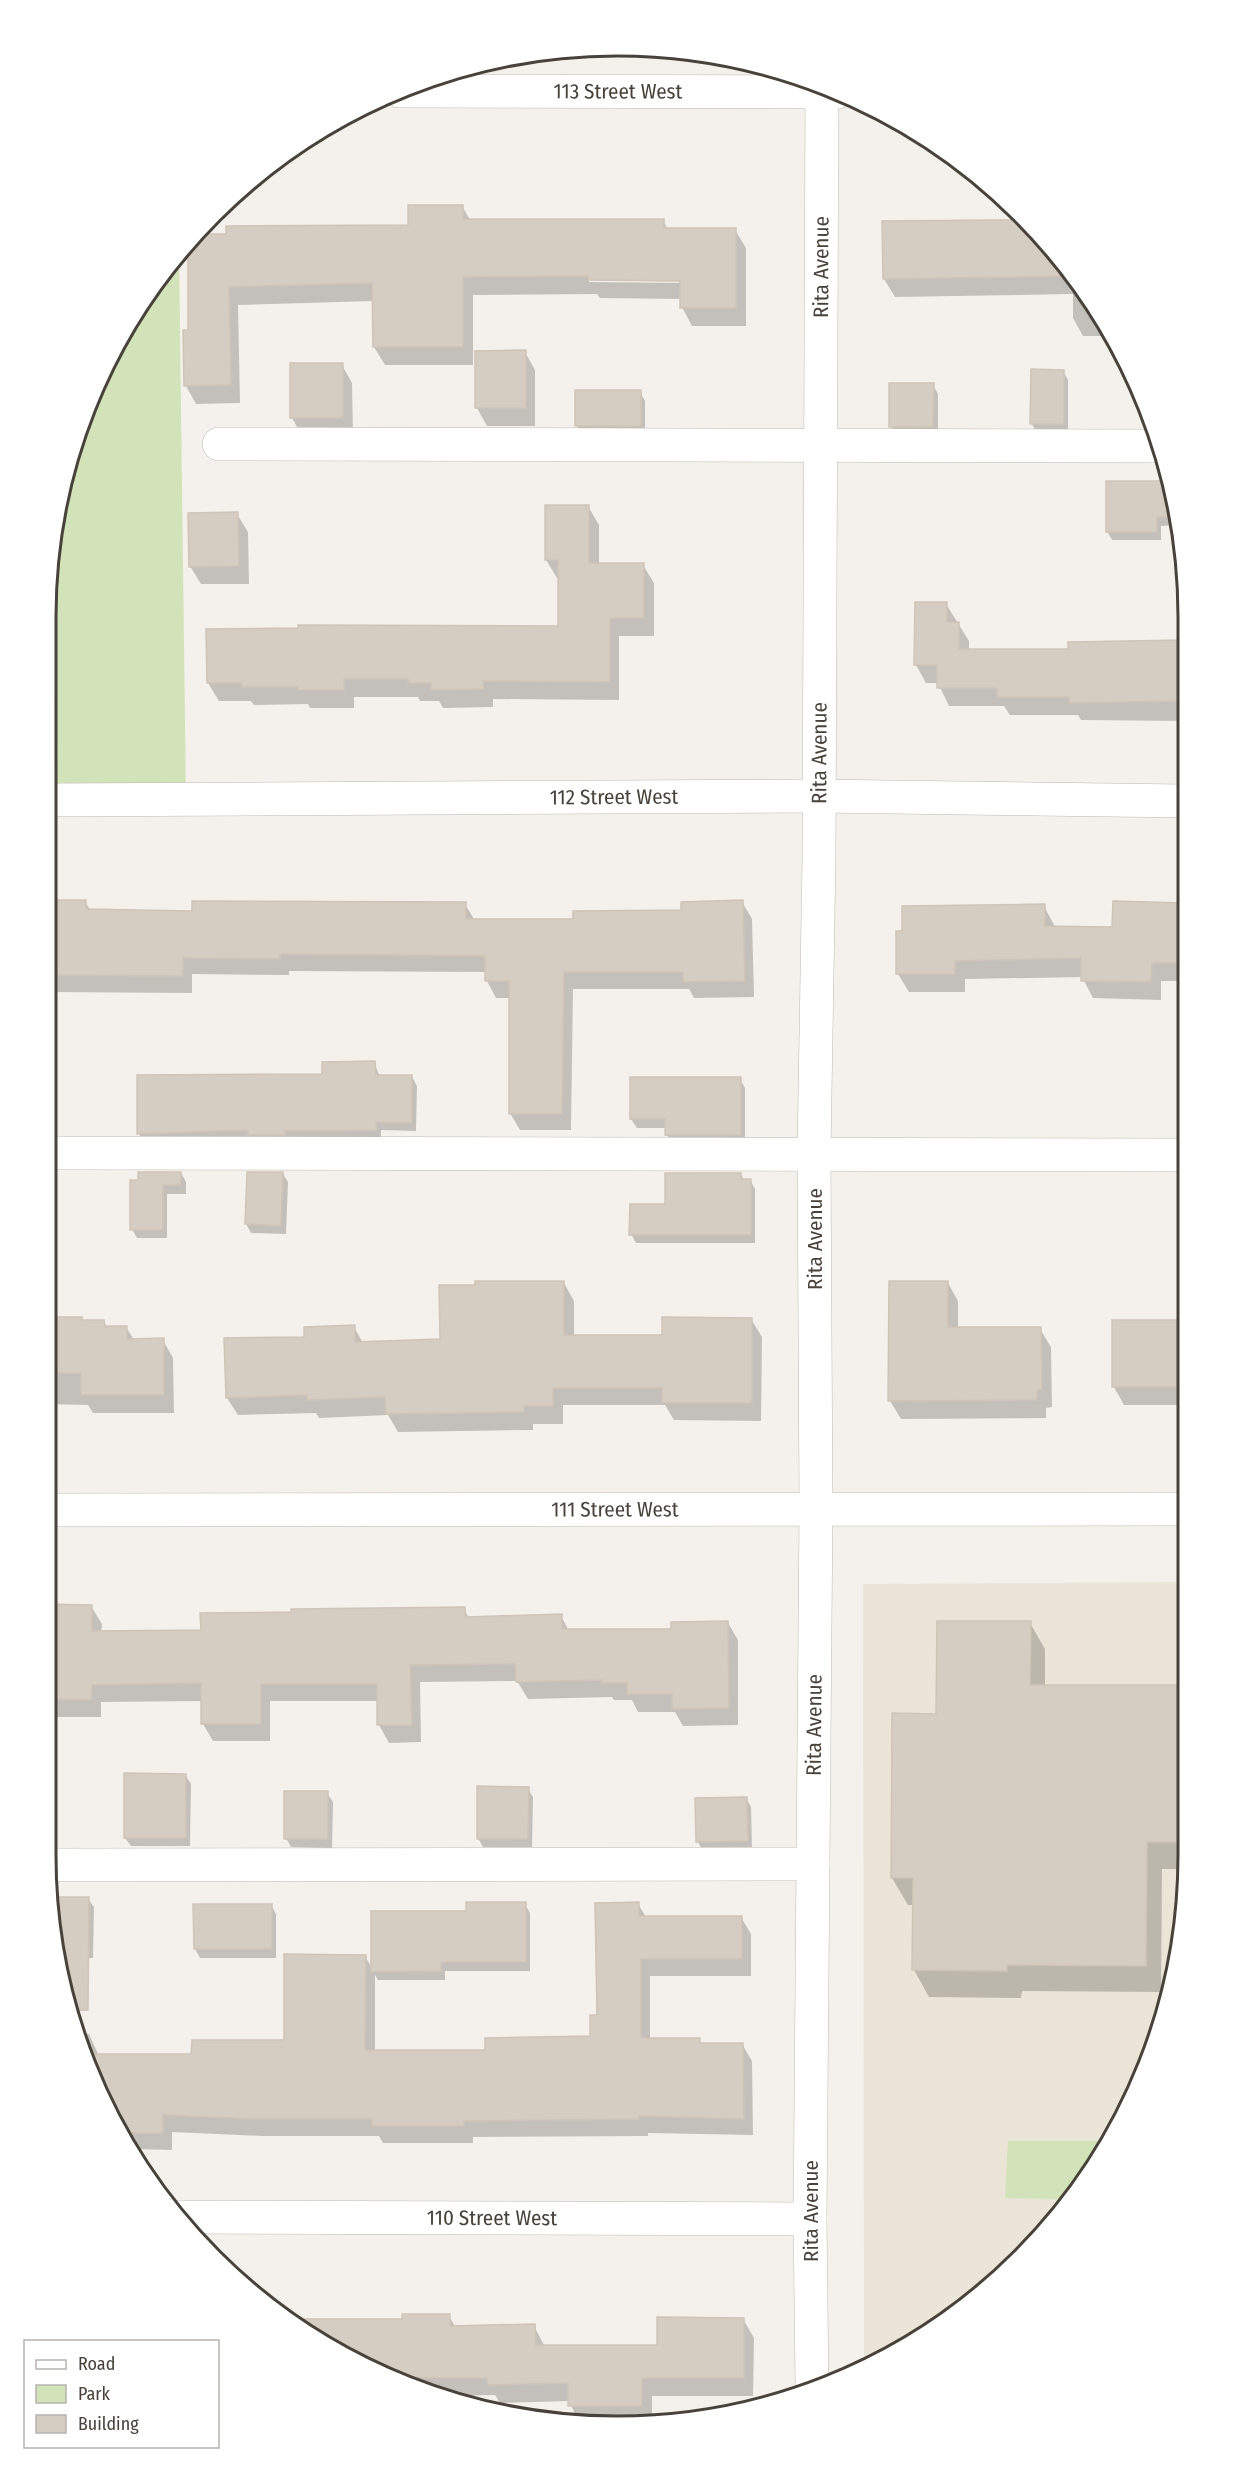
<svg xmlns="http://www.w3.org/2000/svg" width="1233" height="2472" viewBox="0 0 1233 2472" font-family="'Fira Sans Condensed',sans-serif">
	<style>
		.education { fill: #ebe5d7 }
		.green { fill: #d2e3b9 }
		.shadow { fill: #0003; fill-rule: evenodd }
		.building { fill: #d5cdc2; stroke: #cfc4b6; stroke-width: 1.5 }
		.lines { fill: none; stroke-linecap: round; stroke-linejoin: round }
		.minor-casing { stroke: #bfb9af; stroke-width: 34 }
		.minor { stroke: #fff; stroke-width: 33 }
		.labels { text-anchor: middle; stroke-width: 6; stroke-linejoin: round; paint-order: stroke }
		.street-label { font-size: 21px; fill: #48423a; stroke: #fff }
		.rim { fill: none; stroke: #48423a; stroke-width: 3 }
	</style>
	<rect width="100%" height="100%" fill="#f4f1ec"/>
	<path class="education" d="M 1186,1582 L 1187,1893 L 1169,2003 L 1129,2108 L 1021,2259 L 864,2370 L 863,1584 Z"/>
	<path class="green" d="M 179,251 L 186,799 L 46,800 L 46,579 L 64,469 L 104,364 L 163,269 Z
		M 1008,2141 L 1106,2141 L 1064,2199 L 1005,2198 Z"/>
	<path class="shadow" d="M 462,206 L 470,220 L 663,220 L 668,230 L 735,230 L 746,248 L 746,326 L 692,326 L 682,307 L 682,299 L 600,298 L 597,294 L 473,295 L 473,365 L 385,365 L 374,347 L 374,301 L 238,305 L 240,403 L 196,404 L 186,386 L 190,332 L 190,240 L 194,235 L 410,227 ZM 589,279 L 688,280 L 688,283 L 589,282 Z
		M 1016,217 L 1070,269 L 1109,336 L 1083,336 L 1073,318 L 1073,294 L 895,297 L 884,279 L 1016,221 Z
		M 525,352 L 535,370 L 535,426 L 487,426 L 477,408 Z
		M 342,365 L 352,383 L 353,436 L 302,436 L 292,418 Z
		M 1032,370 L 1063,371 L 1068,380 L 1068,433 L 1037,433 L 1032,424 Z
		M 933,385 L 938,394 L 938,435 L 896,435 L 891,426 Z
		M 640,392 L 645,401 L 645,435 L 582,434 L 577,426 Z
		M 1167,482 L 1179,525 L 1161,526 L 1161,540 L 1112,540 L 1107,531 Z
		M 546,506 L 588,506 L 599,525 L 599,565 L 643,565 L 654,583 L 654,636 L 619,636 L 619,700 L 493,699 L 493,707 L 443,708 L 439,701 L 420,701 L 418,697 L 354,697 L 354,708 L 310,708 L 308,704 L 254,705 L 251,701 L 219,701 L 208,683 L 560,628 L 560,578 L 557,578 L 546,560 Z
		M 237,514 L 248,532 L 249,584 L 201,584 L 190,566 Z
		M 916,604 L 946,604 L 969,641 L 969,650 L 1070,650 L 1069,644 L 1183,643 L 1184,721 L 1081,720 L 1078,715 L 1010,715 L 1004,706 L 949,706 L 938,683 L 926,683 L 916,665 Z
		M 1182,896 L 1184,896 L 1184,981 L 1161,981 L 1161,1000 L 1093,998 L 1082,977 L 965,979 L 965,992 L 909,992 L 898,974 L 1044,906 L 1055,927 L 1114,929 L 1182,905 Z
		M 46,902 L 85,902 L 91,911 L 193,912 L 465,904 L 475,921 L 574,921 L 682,911 L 742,902 L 752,919 L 754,997 L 694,998 L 689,989 L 573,989 L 571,1130 L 520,1130 L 510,1113 L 510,998 L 496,998 L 487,981 L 487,972 L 289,971 L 289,975 L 192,974 L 192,993 L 46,992 Z
		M 374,1062 L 380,1077 L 412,1077 L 417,1086 L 416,1131 L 381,1130 L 381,1138 L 144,1143 L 139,1134 L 138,1077 L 324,1076 Z
		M 740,1079 L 745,1088 L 745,1144 L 672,1144 L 667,1135 L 667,1128 L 637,1128 L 631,1119 Z
		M 181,1173 L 186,1182 L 186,1194 L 167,1194 L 167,1238 L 137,1238 L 132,1229 L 132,1182 Z
		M 283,1174 L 288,1182 L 286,1234 L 251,1233 L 246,1224 Z
		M 740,1174 L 744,1180 L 750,1180 L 755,1189 L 755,1243 L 636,1243 L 631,1234 L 667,1205 Z
		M 564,1283 L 574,1301 L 574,1336 L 663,1336 L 751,1319 L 762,1337 L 761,1421 L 674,1420 L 665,1405 L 563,1405 L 563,1424 L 533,1424 L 533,1430 L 398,1432 L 388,1415 L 319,1418 L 316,1413 L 238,1415 L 227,1398 L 306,1338 L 354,1327 L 363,1343 L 442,1341 Z
		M 948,1283 L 958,1301 L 958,1329 L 1040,1329 L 1051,1347 L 1052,1407 L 1046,1408 L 1046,1418 L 901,1419 L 890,1401 Z
		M 81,1318 L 83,1322 L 103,1321 L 107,1327 L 126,1327 L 134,1340 L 163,1340 L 173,1358 L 174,1413 L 93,1413 L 88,1405 L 45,1404 L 45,1329 Z
		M 1114,1321 L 1185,1321 L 1185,1405 L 1124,1405 L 1114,1387 Z
		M 45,1606 L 91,1606 L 102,1624 L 101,1633 L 202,1631 L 464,1609 L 469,1618 L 561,1616 L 569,1631 L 673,1631 L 728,1623 L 738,1640 L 738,1725 L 683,1726 L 675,1712 L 638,1712 L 632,1700 L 614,1700 L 612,1697 L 528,1699 L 517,1681 L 420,1682 L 421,1742 L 389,1743 L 379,1725 L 379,1701 L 270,1701 L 270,1741 L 213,1741 L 203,1724 L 203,1701 L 101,1702 L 101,1717 L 45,1717 Z
		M 1030,1623 L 1045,1649 L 1045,1686 L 1186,1687 L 1187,1869 L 1162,1869 L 1161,1992 L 1022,1991 L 1021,1998 L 929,1997 L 914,1970 L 914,1905 L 908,1905 L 892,1878 L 893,1715 L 938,1715 Z
		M 186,1776 L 191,1784 L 190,1846 L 131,1846 L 125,1838 Z
		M 528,1789 L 533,1797 L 532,1847 L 483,1847 L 478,1838 Z
		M 327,1793 L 333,1802 L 332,1848 L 291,1847 L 286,1838 Z
		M 746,1798 L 751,1807 L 752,1849 L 703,1851 L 698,1842 Z
		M 52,1898 L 88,1899 L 94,1907 L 93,1958 L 62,1958 Z
		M 525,1904 L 530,1913 L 530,1971 L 445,1971 L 445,1980 L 378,1980 L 375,1975 L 375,2052 L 487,2052 L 592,2038 L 638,1904 L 646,1917 L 741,1917 L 751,1934 L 751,1976 L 650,1976 L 650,2040 L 699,2040 L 702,2045 L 742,2044 L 752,2061 L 753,2135 L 648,2133 L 648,2136 L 473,2137 L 473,2143 L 383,2143 L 379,2136 L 263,2136 L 172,2132 L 172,2150 L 134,2149 L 75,2040 L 75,2035 L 89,2034 L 99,2056 L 193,2056 L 285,2041 L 365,1956 L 373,1970 L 468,1913 Z
		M 271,1905 L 276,1914 L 276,1958 L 200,1958 L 195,1949 Z
		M 449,2316 L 456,2328 L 534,2326 L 545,2347 L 658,2347 L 743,2319 L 754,2338 L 753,2396 L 652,2396 L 652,2421 L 577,2418 L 569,2401 L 500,2403 L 495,2395 L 451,2396 L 330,2350 L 288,2320 L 404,2320 Z"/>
	<path class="building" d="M 408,205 L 463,205 L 463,219 L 664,219 L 664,228 L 736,228 L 736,308 L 680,308 L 680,281 L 588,280 L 588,276 L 463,277 L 463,347 L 373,347 L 372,283 L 229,287 L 231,385 L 184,386 L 183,330 L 188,330 L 188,242 L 196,234 L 226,234 L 226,226 L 408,225 Z
		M 995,220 L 1021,220 L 1074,276 L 883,279 L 882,221 Z
		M 526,350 L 526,408 L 475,408 L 475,351 Z
		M 290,363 L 343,363 L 343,418 L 290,418 Z
		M 1031,369 L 1064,370 L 1064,424 L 1030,424 Z
		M 889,383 L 934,383 L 933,427 L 889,427 Z
		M 575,390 L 641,390 L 641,426 L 575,426 Z
		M 1106,481 L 1167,481 L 1176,517 L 1157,517 L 1157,532 L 1106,532 Z
		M 545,505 L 589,505 L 589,563 L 644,563 L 644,618 L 610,618 L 610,682 L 483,681 L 484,689 L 431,690 L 431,683 L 408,683 L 408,679 L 344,679 L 344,690 L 298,690 L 298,687 L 242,687 L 242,683 L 207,683 L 206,629 L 298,628 L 298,625 L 558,626 L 558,560 L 545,560 Z
		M 238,512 L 239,566 L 189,567 L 188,513 Z
		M 915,602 L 947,602 L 947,622 L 959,622 L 959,649 L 1068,649 L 1068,642 L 1183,640 L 1184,701 L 1069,703 L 1069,697 L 997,697 L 997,688 L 937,688 L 937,665 L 914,665 Z
		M 46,900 L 86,900 L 86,909 L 192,911 L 192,901 L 466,902 L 466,919 L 573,919 L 573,911 L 681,910 L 681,902 L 743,900 L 745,981 L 683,982 L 683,972 L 564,972 L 562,1114 L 509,1114 L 509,981 L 485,981 L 485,956 L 280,954 L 280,959 L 183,958 L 183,976 L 46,975 Z
		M 1113,901 L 1184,903 L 1184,963 L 1152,963 L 1151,982 L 1081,981 L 1081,958 L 955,961 L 955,974 L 896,974 L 896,931 L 902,931 L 902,906 L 1045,904 L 1045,926 L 1112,927 Z
		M 375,1061 L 376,1075 L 412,1075 L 412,1123 L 376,1122 L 377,1130 L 285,1131 L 285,1135 L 248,1135 L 248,1130 L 137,1134 L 137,1075 L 322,1074 L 322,1062 Z
		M 630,1077 L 741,1077 L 741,1135 L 665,1135 L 665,1119 L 630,1119 Z
		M 138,1172 L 181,1172 L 181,1185 L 163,1185 L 163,1230 L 130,1230 L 130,1180 L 138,1180 Z
		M 247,1172 L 283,1172 L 281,1226 L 245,1224 Z
		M 665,1173 L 741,1173 L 741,1179 L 751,1179 L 751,1235 L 629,1235 L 630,1204 L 665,1204 Z
		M 475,1281 L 564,1281 L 564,1335 L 662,1335 L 662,1317 L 752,1318 L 752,1403 L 662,1403 L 662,1388 L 553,1388 L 553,1406 L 524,1406 L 524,1412 L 386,1414 L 385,1397 L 307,1400 L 307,1395 L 226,1398 L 224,1338 L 304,1337 L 304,1327 L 355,1325 L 355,1342 L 440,1339 L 439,1285 L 475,1285 Z
		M 889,1281 L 948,1281 L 948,1327 L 1041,1327 L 1042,1389 L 1037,1390 L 1037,1400 L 888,1401 Z
		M 50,1317 L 82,1317 L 82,1320 L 104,1320 L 105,1326 L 127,1326 L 127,1339 L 164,1338 L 164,1395 L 81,1395 L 81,1373 L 51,1373 Z
		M 1112,1320 L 1185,1320 L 1185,1387 L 1112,1387 Z
		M 45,1604 L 92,1605 L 92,1631 L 201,1630 L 200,1613 L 291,1612 L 291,1609 L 465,1607 L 465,1617 L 562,1614 L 562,1629 L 671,1629 L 671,1622 L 728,1621 L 729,1708 L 672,1709 L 672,1694 L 627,1694 L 627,1683 L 602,1683 L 602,1680 L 516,1682 L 515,1664 L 410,1665 L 412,1725 L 377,1725 L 377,1684 L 261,1684 L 261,1724 L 201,1724 L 201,1683 L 92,1685 L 91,1700 L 45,1699 Z
		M 937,1621 L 1031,1621 L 1030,1685 L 1186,1685 L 1187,1842 L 1147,1842 L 1146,1966 L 1007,1965 L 1007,1971 L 912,1970 L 913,1878 L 891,1878 L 892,1713 L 936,1714 Z
		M 124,1773 L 186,1774 L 186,1838 L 124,1838 Z
		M 477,1786 L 529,1787 L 528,1839 L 477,1839 Z
		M 284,1791 L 328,1791 L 328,1839 L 284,1839 Z
		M 747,1797 L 748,1841 L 696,1842 L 695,1798 Z
		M 52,1897 L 89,1897 L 88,2010 L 71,2011 Z
		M 466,1902 L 526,1902 L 526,1962 L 441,1962 L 441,1971 L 371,1972 L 371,1911 L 466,1911 Z
		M 639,1902 L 639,1916 L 742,1916 L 742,1959 L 641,1959 L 641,2038 L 700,2038 L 700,2043 L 743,2043 L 744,2119 L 639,2116 L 639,2119 L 464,2121 L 464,2126 L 372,2126 L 372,2119 L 252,2119 L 163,2115 L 163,2133 L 125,2133 L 83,2054 L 191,2054 L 192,2040 L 284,2040 L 284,1954 L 366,1955 L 365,2050 L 485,2050 L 485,2038 L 590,2036 L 590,2015 L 597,2015 L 595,1903 Z
		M 193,1904 L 272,1904 L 272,1949 L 194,1949 Z
		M 402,2314 L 450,2314 L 450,2326 L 535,2324 L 536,2345 L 657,2345 L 657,2317 L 744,2318 L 744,2378 L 642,2378 L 642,2406 L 568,2406 L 568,2383 L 488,2385 L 487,2378 L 403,2378 L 330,2350 L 286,2319 L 402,2319 Z"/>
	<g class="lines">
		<defs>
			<g id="minor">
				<path id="s1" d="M 399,91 L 838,92"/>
				<path d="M 219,444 L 1157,446"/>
				<path id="s2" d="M 46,800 L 819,796 L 1184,801"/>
				<path d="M 46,1153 L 1185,1155"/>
				<path id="s3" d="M 45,1510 L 1186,1509"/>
				<path d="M 47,1865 L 813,1864"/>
				<path id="s4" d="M 176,2217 L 810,2219"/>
				<path id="s5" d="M 812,2385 L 810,2219 L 816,1508 L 814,1153 L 819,856 L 822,86"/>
			</g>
		</defs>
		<use href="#minor" class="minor-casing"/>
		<use href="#minor" class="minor"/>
	</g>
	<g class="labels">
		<g class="street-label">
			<text dy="7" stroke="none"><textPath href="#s1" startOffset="219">113 Street West</textPath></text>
			<text dy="7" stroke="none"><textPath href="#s5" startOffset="2118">Rita Avenue</textPath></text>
			<text dy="7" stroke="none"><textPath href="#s5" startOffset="1632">Rita Avenue</textPath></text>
			<text dy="7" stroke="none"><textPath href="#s2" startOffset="568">112 Street West</textPath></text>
			<text transform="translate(815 1239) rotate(-90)" y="7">Rita Avenue</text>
			<text dy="7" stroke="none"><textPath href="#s3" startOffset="570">111 Street West</textPath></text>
			<text dy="7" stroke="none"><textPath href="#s5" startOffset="660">Rita Avenue</textPath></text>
			<text transform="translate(811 2211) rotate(-90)" y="7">Rita Avenue</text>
			<text dy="7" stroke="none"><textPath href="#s4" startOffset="316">110 Street West</textPath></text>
		</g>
	</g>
	<path d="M0 0H1233V2472H0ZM617 56H617A561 561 0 0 1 1178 617V1855A561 561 0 0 1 617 2416H617A561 561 0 0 1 56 1855V617A561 561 0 0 1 617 56Z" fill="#fff" fill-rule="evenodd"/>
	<path class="rim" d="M617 56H617A561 561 0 0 1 1178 617V1855A561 561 0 0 1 617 2416H617A561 561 0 0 1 56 1855V617A561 561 0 0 1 617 56Z"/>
	<rect x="24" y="2340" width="195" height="108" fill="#ffffff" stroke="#b6b3b0" stroke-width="1.5"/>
	<rect x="36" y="2360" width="30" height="9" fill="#ffffff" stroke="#b6b3b0" stroke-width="1.5"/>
	<text x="78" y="2370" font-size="18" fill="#48423a">Road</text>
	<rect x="36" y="2385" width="30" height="18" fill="#d2e3b9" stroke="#b6b3b0" stroke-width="1.5"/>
	<text x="78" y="2400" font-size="18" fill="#48423a">Park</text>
	<rect x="36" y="2415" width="30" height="18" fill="#d5cdc2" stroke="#b6b3b0" stroke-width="1.5"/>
	<text x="78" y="2430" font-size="18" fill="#48423a">Building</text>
</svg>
